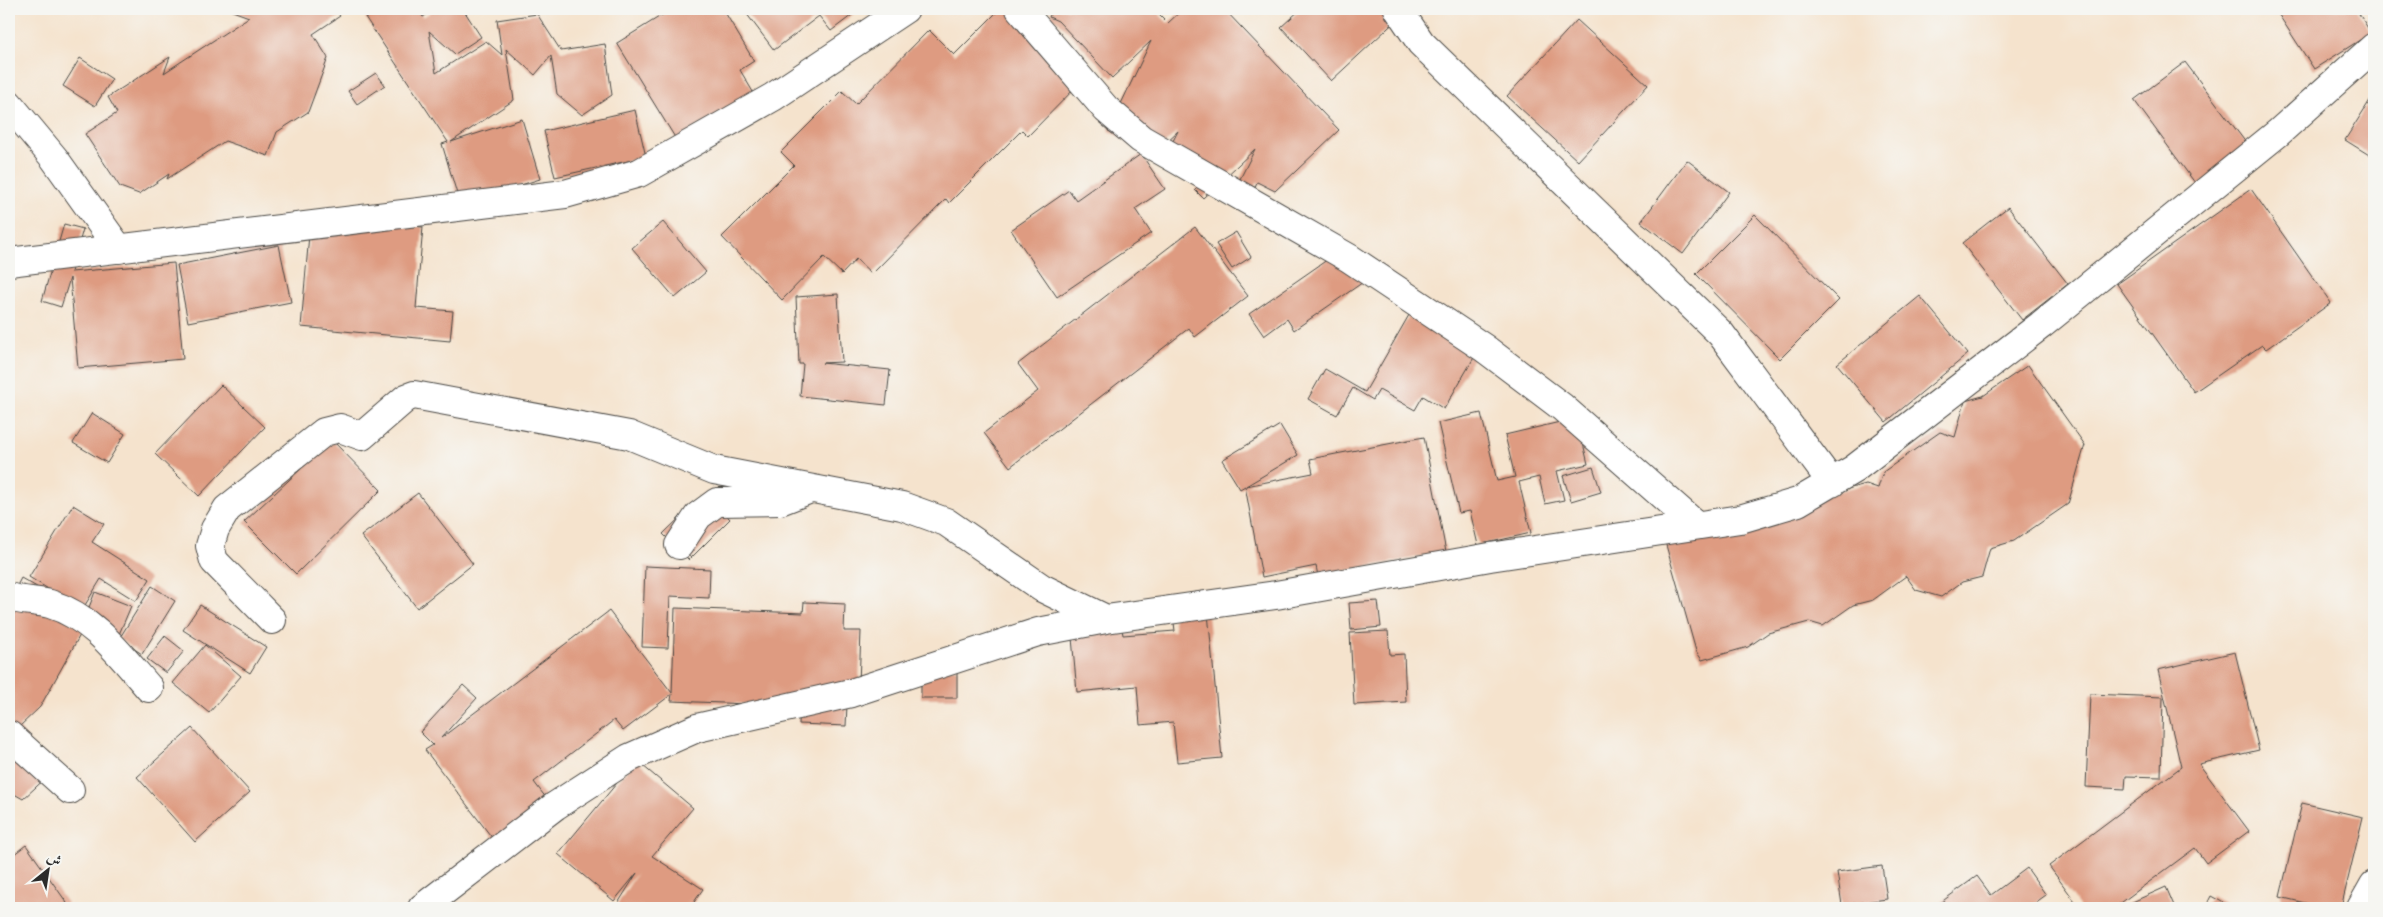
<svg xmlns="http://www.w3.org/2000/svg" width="2383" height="917" viewBox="0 0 2383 917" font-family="Vollkorn,Amiri,serif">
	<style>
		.building { fill: #de9b81 }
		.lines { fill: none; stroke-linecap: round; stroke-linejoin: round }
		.minor-casing { stroke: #494743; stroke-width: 30 }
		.major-casing { stroke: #494743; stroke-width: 30 }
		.minor { stroke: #fff; stroke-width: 28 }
		.major { stroke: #fff; stroke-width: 28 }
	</style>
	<rect width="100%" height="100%" fill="#f6f6f2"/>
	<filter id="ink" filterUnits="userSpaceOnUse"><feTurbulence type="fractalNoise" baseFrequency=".02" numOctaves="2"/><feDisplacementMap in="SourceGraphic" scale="10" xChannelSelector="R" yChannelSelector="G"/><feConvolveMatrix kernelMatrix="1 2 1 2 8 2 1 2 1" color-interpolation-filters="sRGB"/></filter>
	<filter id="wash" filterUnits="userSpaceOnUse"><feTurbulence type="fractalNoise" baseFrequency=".0096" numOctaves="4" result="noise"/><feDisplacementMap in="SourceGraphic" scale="20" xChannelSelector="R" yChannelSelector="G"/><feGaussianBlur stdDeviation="1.12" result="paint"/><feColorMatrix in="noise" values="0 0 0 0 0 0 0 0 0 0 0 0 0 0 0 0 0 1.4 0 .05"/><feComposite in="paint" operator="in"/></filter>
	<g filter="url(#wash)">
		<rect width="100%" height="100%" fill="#f5e3cd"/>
		<g id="blocks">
			<path class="building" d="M 227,9 L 335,9 L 340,16 L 313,34 L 328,58 L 308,112 L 277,132 L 268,156 L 225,141 L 167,179 L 169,174 L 139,194 L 120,187 L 85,134 L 117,113 L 108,97 L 170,57 L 164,73 L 249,17 Z
				M 373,9 L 417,9 L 423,17 L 435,9 L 463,9 L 481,37 L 455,54 L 429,31 L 436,73 L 486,41 L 502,55 L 497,20 L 537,14 L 561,51 L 605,44 L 612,95 L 582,115 L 557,94 L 551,56 L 535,75 L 506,49 L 514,100 L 451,142 L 522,119 L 540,179 L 460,204 L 442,144 L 448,142 L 365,17 Z
				M 672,9 L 723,9 L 754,61 L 740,70 L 756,97 L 679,144 L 617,43 Z
				M 743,9 L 860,9 L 831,31 L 819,16 L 774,50 Z
				M 1000,9 L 1008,9 L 1082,81 L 1028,136 L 1022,130 L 949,203 L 946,199 L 872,274 L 856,259 L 842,274 L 824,257 L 782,300 L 722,237 L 794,165 L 781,152 L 842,91 L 856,104 L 929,30 L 954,55 Z
				M 1053,9 L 1154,9 L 1168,23 L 1183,9 L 1224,9 L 1339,130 L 1275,191 L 1257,182 L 1251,197 L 1235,189 L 1255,149 L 1203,198 L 1195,190 L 1208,178 L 1165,157 L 1178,131 L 1154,153 L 1108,131 L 1151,41 L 1112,78 L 1058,21 L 1049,17 Z
				M 1301,9 L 1394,9 L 1401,16 L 1331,81 L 1281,27 Z
				M 2275,9 L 2356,9 L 2371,33 L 2314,69 Z
				M 1577,20 L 1648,85 L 1578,161 L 1507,96 Z
				M 80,58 L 112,79 L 95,106 L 63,86 Z
				M 2185,62 L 2250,148 L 2198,187 L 2134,100 Z
				M 376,73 L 385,85 L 357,104 L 348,91 Z
				M 2374,94 L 2374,158 L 2345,140 Z
				M 635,110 L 646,157 L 555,177 L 544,131 Z
				M 1141,154 L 1165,189 L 1135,209 L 1151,233 L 1057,297 L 1011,230 L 1069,190 L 1076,200 Z
				M 1687,160 L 1729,192 L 1683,254 L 1641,222 Z
				M 2251,189 L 2331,303 L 2266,349 L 2262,345 L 2194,392 L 2117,284 Z
				M 2008,207 L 2068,284 L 2022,320 L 1962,243 Z
				M 1755,215 L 1839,300 L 1780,359 L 1696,274 Z
				M 663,222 L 706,272 L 675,298 L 632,248 Z
				M 310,223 L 377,223 L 423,227 L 416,308 L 453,311 L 450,341 L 301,327 Z
				M 64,224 L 83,229 L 71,272 L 174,263 L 183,359 L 78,368 L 70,278 L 61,307 L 42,301 Z
				M 1195,227 L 1248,296 L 1195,337 L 1189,328 L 1010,467 L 984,433 L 1038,391 L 1018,364 Z
				M 1236,232 L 1251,257 L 1232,269 L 1216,244 Z
				M 279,245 L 291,302 L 188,322 L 177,265 Z
				M 1347,246 L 1369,278 L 1294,330 L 1287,319 L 1264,336 L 1249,314 Z
				M 838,294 L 842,362 L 822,363 L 890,370 L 886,405 L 800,396 L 803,364 L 799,364 L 796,297 Z
				M 1920,296 L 1968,354 L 1886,422 L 1837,364 Z
				M 1409,315 L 1476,354 L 1444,409 L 1423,396 L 1415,410 L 1379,390 L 1373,400 L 1353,388 L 1337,415 L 1308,399 L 1325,369 L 1365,392 Z
				M 2028,365 L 2085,445 L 2068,504 L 2014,541 L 1990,548 L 1982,577 L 1962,582 L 1941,597 L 1916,590 L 1906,576 L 1873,600 L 1853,605 L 1823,626 L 1809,622 L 1768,633 L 1748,647 L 1702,660 L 1696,651 L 1664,538 L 1866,484 L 1878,488 L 1883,472 L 1940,432 L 1955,437 L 1965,401 L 1983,396 Z
				M 221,385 L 265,427 L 199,496 L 155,454 Z
				M 92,413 L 125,434 L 107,463 L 73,443 Z
				M 1481,413 L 1497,481 L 1515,477 L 1505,435 L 1577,418 L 1588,464 L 1557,471 L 1564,500 L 1545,504 L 1539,477 L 1519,482 L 1531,533 L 1478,545 L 1470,511 L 1459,513 L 1438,423 Z
				M 1280,425 L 1298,455 L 1246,486 L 1313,473 L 1310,459 L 1424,437 L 1446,552 L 1318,576 L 1316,566 L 1262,577 L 1245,486 L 1240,489 L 1222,460 Z
				M 332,440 L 381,490 L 296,574 L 244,522 Z
				M 1593,467 L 1601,492 L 1571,501 L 1563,476 Z
				M 418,493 L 473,564 L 417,608 L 361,536 Z
				M 705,493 L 730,519 L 689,560 L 663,534 Z
				M 73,505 L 104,524 L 92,542 L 150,579 L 136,601 L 101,579 L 82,610 L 29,577 Z
				M 645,566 L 710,569 L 709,598 L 670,596 L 668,648 L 642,647 Z
				M 21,578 L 86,615 L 95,592 L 131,606 L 117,639 L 85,626 L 40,707 L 19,727 L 49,775 L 23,799 L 9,791 L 9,601 Z
				M 152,586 L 175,601 L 142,654 L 119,639 Z
				M 1378,601 L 1381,627 L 1351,630 L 1349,603 Z
				M 804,602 L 845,604 L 844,631 L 861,631 L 859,684 L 848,683 L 846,726 L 799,724 L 800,706 L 671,701 L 672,694 L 623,731 L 614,720 L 534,782 L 556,811 L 503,852 L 425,750 L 433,745 L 420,732 L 463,685 L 477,698 L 441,738 L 609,611 L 672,693 L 675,608 L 803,613 Z
				M 1207,603 L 1222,758 L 1177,762 L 1173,722 L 1140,725 L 1137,686 L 1077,692 L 1071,627 L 1121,623 L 1123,635 L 1175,631 L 1172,606 Z
				M 200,605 L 266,647 L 250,673 L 183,630 Z
				M 1388,631 L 1390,655 L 1404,654 L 1406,702 L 1354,705 L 1350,633 Z
				M 165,636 L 184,651 L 166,673 L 147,659 Z
				M 205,645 L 241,676 L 209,713 L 173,683 Z
				M 2235,652 L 2259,750 L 2199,764 L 2249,831 L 2206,863 L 2195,848 L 2114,908 L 2080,908 L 2049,866 L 2181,767 L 2158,670 Z
				M 921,669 L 957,669 L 957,698 L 921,698 Z
				M 2090,694 L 2163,697 L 2161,777 L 2126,776 L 2125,789 L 2086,787 Z
				M 192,728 L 250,792 L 195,842 L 137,777 Z
				M 636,760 L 693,808 L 652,856 L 703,889 L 690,908 L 615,908 L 637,873 L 614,901 L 558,854 Z
				M 2302,803 L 2363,817 L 2341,908 L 2326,908 L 2280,897 Z
				M 26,845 L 67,903 L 60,908 L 16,908 L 9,898 L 9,858 Z
				M 1882,866 L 1887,899 L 1842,905 L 1837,872 Z
				M 2027,868 L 2046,895 L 2028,908 L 1933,908 L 1977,876 L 1991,895 Z
				M 2166,887 L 2175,908 L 2119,908 Z
				M 2211,896 L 2233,908 L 2205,908 Z"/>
		</g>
	</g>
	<g filter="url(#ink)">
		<use href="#blocks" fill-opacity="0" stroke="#494743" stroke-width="1"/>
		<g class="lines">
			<defs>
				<path id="minor" d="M 1020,9 L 1106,109 L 1141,139 L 1349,258 L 1484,348 L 1562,407 L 1696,525
					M 1398,9 L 1421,43 L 1721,334 L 1832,483
					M 9,104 L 54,158 L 119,249
					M 679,545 L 698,516 L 717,502 L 780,501 L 808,490
					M 9,597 C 22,601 37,601 50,604 C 93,617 121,656 149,688
					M 272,620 L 214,561 L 210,546 L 215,529 L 227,509 L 324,432 L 340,428 L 362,436 L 406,398 L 414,395 L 629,435 L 714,470 L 902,506 L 946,522 L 1042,588 L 1106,619
					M 9,735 L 70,790
					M 422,908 L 555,806 L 629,758 L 697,728 L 851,693 L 1038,632 L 1106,619 L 1276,595 L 1490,557 L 1740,519 L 1798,502 L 1854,469 L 2041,325 L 2278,133 L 2374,47
					M 2361,908 L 2374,885"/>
				<path id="major" d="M 9,262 L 565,194 L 639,173 L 773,97 L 905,9"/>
			</defs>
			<use href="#minor" class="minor-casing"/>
			<use href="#major" class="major-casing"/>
			<use href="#minor" class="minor"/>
			<use href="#major" class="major"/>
		</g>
	</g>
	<rect width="2383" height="917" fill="none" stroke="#f6f6f2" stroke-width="30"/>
	<g transform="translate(48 870) rotate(30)" stroke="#f6f6f2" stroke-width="4" paint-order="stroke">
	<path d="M0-4L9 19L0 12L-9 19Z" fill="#2b2b2b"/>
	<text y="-8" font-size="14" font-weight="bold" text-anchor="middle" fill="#2b2b2b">ش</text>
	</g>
</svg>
